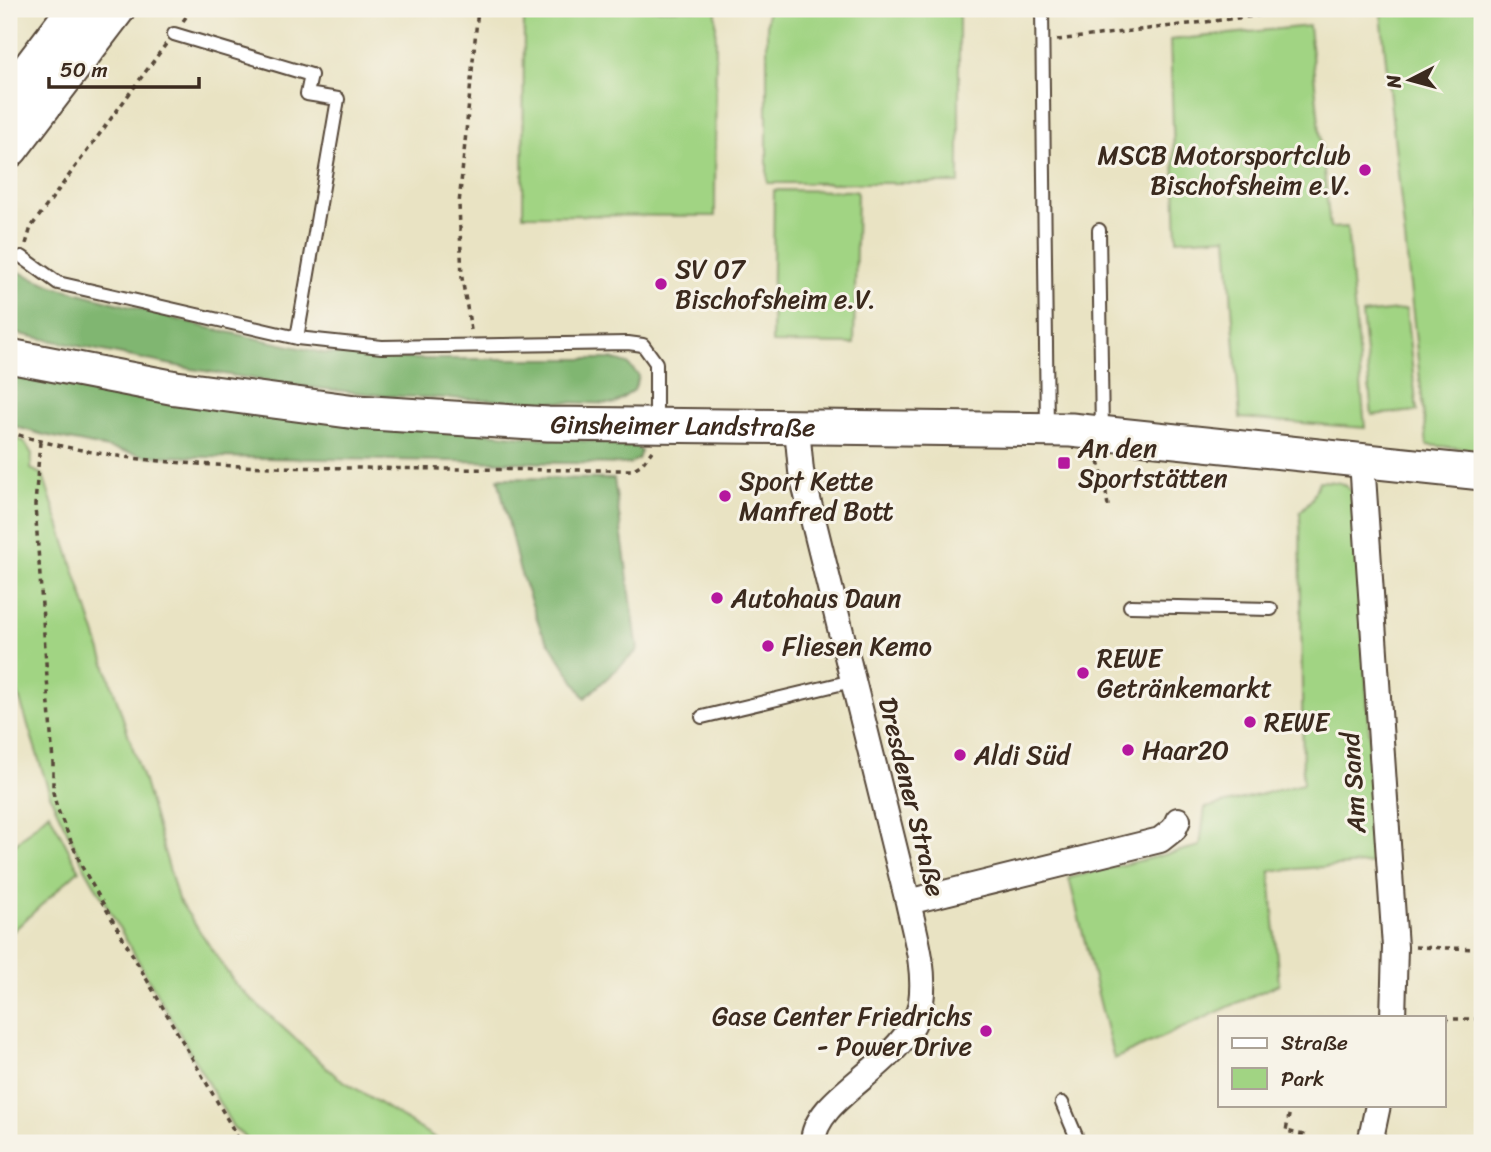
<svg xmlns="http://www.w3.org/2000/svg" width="1491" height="1152" viewBox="0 0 1491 1152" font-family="Sriracha,sans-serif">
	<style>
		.green { fill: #a1d483; stroke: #6e7f50; stroke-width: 2 }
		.forest { fill: #80b671; stroke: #5e7048; stroke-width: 2 }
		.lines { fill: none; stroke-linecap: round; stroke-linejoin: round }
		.lane-casing { stroke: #554637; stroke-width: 16 }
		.street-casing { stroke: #554637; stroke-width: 28 }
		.secondary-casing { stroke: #554637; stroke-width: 37 }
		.highway-casing { stroke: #554637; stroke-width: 42 }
		.path { stroke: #554637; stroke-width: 3.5; stroke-dasharray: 5 5; stroke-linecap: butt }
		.lane { stroke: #fff; stroke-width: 12 }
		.street { stroke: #fff; stroke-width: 24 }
		.secondary { stroke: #fff; stroke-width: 33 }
		.highway { stroke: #fff; stroke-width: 38 }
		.poi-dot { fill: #b5179e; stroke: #f7f3e8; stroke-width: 2.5 }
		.labels { text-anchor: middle; stroke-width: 6; stroke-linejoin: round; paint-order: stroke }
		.poi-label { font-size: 26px; fill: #3b2a1e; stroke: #f7f3e8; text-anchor: start }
		.street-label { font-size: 26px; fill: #3b2a1e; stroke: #f7f3e8 }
	</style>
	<rect width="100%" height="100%" fill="#f7f3e8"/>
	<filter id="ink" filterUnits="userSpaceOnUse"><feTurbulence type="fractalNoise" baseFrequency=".0143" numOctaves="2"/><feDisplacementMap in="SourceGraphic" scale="14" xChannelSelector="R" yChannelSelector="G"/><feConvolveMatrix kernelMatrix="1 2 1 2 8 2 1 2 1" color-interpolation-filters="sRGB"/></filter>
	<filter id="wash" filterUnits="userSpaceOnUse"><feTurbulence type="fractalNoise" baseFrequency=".00686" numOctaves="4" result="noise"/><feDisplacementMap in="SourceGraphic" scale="28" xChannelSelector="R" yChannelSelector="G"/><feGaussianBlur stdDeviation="1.57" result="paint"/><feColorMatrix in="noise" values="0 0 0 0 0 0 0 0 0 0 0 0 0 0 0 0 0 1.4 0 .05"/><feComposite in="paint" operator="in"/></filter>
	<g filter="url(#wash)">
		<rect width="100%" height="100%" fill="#e9e3c3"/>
		<path class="green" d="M 524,9 L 716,9 L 715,216 L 523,215 Z
			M 767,9 L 959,9 L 959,183 L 767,183 Z
			M 1427,9 L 1482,9 L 1482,450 L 1427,445 L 1381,14 Z
			M 1309,26 L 1330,228 L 1347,227 L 1365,428 L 1240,418 L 1227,237 L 1177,240 L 1170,40 Z
			M 774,190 L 857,191 L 854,344 L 772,343 Z
			M 1406,309 L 1417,411 L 1372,415 L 1362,314 Z
			M 9,437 L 24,441 L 32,454 L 31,469 L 43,475 L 144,782 L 178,899 L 236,985 L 336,1076 L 443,1143 L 251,1143 L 233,1127 L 84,866 L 51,798 L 9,665 Z
			M 1319,481 C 1338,482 1345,480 1355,498 L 1377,863 L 1270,871 L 1279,984 L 1114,1059 L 1069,878 L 1200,846 L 1205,808 L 1303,784 L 1300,512 L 1312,499 Z
			M 49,812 L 79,870 L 9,935 L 9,850 Z"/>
		<path class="forest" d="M 9,272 L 19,272 L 53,286 L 209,328 L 323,353 L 415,359 L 612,359 L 628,364 L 639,376 L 634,390 L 614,404 L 387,396 L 298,386 L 192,369 L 9,332 Z
			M 9,375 L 147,400 L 517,436 L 632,444 L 641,451 L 638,459 L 629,464 L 147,456 L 44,435 L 9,425 Z
			M 498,478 L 614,479 L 638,650 L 585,698 L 541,630 L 519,568 Z"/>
	</g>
	<g filter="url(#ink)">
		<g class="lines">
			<defs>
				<path id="lane" d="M 1042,9 L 1047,428
					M 174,34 L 311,75 L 307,94 L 338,99 L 297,338
					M 1099,230 L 1102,433
					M 22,257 L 58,283 L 297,338 L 382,347 L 628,343 L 643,345 L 656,363 L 656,425
					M 1130,606 L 1271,609
					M 702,717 L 852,681
					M 1062,1103 L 1079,1143"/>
				<path id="street" d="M 797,428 L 801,471 L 908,902 C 915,934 926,969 921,1002 C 911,1063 813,1094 813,1143
					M 1362,461 L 1395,947 L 1393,1017
					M 908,902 L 1160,840 L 1174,829 L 1178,820
					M 1370,1143 L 1378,1105"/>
				<g id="secondary">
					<path id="s1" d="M 9,356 L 176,388 L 356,412 L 548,424 L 1071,430 L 1482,473"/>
				</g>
				<path id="highway" d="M 9,99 L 77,9
					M 9,148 L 115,9"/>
			</defs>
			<use href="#lane" class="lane-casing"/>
			<use href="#street" class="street-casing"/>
			<use href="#secondary" class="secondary-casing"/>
			<use href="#highway" class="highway-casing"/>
			<path class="path" d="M 183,21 L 192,9
				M 1057,40 L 1312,9
				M 26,244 L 31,227 L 166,44
				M 471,330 L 462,278 L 459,204 L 478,9
				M 9,432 C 120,467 240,467 356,468 C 448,469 540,470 632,470 L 642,464 L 652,451
				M 40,442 L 35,505 L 53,763 L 53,792 L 57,808 L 82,867 L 241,1143
				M 1099,462 L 1104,479 L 1108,506
				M 1415,947 L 1482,949
				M 1444,1019 L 1482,1019
				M 1291,1105 L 1286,1131 L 1304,1135 L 1302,1143
				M 992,1136 L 997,1143
				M 718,1143 L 747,1140 L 791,1142"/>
			<use href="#lane" class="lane"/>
			<use href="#street" class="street"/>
			<use href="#secondary" class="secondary"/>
			<use href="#highway" class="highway"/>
		</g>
	</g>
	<g class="poi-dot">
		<circle cx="1365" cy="170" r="7"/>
		<circle cx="661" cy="284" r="7"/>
		<rect x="1057" y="456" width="14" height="14" rx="3.5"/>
		<circle cx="725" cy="496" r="7"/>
		<circle cx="717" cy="598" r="7"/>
		<circle cx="768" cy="646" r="7"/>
		<circle cx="1083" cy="673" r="7"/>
		<circle cx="1250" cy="722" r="7"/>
		<circle cx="1128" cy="750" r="7"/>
		<circle cx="960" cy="755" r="7"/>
		<circle cx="986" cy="1031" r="7"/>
	</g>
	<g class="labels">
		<g class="poi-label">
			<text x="1351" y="164" text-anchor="end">MSCB Motorsportclub<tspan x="1351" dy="30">Bischofsheim e.V.</tspan></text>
			<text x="675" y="278">SV 07<tspan x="675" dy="30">Bischofsheim e.V.</tspan></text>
			<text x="1078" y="457">An den<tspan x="1078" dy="30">Sportstätten</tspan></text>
			<text x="739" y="490">Sport Kette<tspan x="739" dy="30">Manfred Bott</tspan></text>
			<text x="731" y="607">Autohaus Daun</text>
			<text x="782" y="655">Fliesen Kemo</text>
			<text x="1097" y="667">REWE<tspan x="1097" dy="30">Getränkemarkt</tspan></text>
			<text x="1264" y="731">REWE</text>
			<text x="1142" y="759">Haar2O</text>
			<text x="974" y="764">Aldi Süd</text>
			<text x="972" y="1025" text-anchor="end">Gase Center Friedrichs<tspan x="972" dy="30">- Power Drive</tspan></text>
		</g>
		<g class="street-label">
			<text dy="9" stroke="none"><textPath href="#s1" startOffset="679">Ginsheimer Landstraße</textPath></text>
			<text transform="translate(1353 783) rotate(-94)" y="9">Am Sand</text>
			<text transform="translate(912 797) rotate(76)" y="9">Dresdener Straße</text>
		</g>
	</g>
	<rect width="1491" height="1152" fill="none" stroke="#f7f3e8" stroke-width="35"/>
	<rect x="1218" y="1016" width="228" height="91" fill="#f7f3e8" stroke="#aca397" stroke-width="2"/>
	<rect x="1232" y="1038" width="35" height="10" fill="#ffffff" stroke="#aca397" stroke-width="2"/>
	<text x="1281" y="1050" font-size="21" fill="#3b2a1e">Straße</text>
	<rect x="1232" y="1068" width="35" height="21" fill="#a1d483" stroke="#aca397" stroke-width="2"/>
	<text x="1281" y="1086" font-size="21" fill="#3b2a1e">Park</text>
	<g transform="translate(1410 80) rotate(264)" stroke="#f7f3e8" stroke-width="5" paint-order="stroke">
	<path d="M0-5L12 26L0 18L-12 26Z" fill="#3b2a1e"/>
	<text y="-10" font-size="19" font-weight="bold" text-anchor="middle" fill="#3b2a1e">N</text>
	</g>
	<path d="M49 77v10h150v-10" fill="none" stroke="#3b2a1e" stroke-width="3.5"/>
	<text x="60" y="77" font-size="21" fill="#3b2a1e" stroke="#f7f3e8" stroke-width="5" paint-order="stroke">50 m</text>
</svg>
